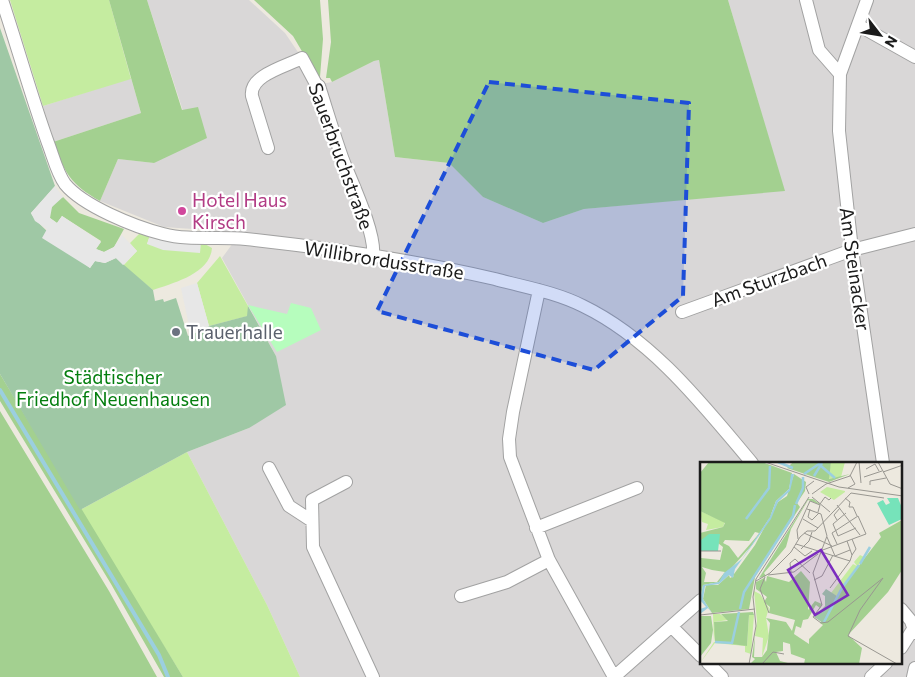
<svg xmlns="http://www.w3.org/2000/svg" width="915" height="677" viewBox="0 0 915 677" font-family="Commissioner,sans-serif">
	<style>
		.residential { fill: #d9d7d7; fill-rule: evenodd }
		.grass { fill: #c5eca0 }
		.forest { fill: #a3d090 }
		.cemetery { fill: #9fc8a5 }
		.park { fill: #b6fdbd }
		.parking { fill: #e7e7e7 }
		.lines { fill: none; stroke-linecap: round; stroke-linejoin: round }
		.stream { stroke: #9bcfdf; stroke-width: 4 }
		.minor-casing { stroke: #a2a2a2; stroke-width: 14 }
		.minor { stroke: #fff; stroke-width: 12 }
		.marked { fill: #1d4ed8; fill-opacity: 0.2; stroke: #1d4ed8; stroke-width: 4; stroke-dasharray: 10 6; stroke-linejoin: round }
		.hotel-dot { fill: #d1479c; stroke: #fff; stroke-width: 2 }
		.worship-dot { fill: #6b7280; stroke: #fff; stroke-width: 2 }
		.labels { text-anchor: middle; stroke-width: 4.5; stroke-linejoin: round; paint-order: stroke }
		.street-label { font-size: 19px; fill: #1b1b1b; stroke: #fff }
		.hotel-label { font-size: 19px; fill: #b23c85; stroke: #fff; text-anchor: start }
		.worship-label { font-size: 19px; fill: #5b616d; stroke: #fff; text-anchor: start }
		.park-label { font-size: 19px; fill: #047e0f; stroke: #fff }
		.inset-river { fill: none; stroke: #9bcfdf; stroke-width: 2.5 }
		.inset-road { fill: none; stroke: #999791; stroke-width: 1 }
		.view { fill: #7b2cbf; fill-opacity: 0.15; stroke: #7b2cbf; stroke-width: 2.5 }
		.inset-edge { fill: none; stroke: #1b1b1b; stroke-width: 2.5 }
	</style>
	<rect width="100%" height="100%" fill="#ede9df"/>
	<path class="residential" d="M 147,0 L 249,0 L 285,33 L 302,58 L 315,85 L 332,82 L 374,61 L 379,60 L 395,157 L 449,163 L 483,197 L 543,223 L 584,209 L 784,190 L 728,0 L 915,0 L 915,677 L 300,677 L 267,605 L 187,452 L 249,428 L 276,356 L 222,258 L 233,243 L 235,232 L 164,227 L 100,201 L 118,159 L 154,163 L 183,111 ZM 701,463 L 901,463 L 901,663 L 701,663 Z
		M 131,78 L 141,113 L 53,142 L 43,106 Z"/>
	<path class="grass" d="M 10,0 L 109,0 L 131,79 L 43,106 Z
		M 143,233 L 150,235 L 147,244 L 201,242 L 212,248 C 210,274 173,283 153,290 L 123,266 L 137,251 L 130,243 L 139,234 Z
		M 220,256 L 248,306 L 248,316 L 209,326 L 197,283 Z
		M 187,452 L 267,605 L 300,677 L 183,677 L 80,510 Z"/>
	<path class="forest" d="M 109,0 L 147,0 L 182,110 L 198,107 L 207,138 L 154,163 L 118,159 L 100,201 C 70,184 65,173 53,142 L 141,113 Z
		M 254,0 L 320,0 L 323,39 L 320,77 L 317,77 L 293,36 Z
		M 328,0 L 728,0 L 785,191 L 584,209 L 543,223 L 483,197 L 449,163 L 395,157 L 379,60 L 374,61 L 332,82 L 330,78 L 326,78 L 331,42 Z
		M 63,197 L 79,213 L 124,229 L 114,247 L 104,252 L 96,249 L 101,241 L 62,216 L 57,223 L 50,218 C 48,209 55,201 63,197 Z
		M 0,374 L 183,677 L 164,677 L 111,584 L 0,401 Z
		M 0,411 L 109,591 L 157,677 L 0,677 Z"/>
	<path class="cemetery" d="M 0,28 L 55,186 L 31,213 C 36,224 77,257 90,268 L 95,261 L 105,263 L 116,258 L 153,290 L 155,301 L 163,299 L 164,302 L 176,298 L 188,336 L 209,326 L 247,316 L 248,306 L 276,356 L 286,405 L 249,428 L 187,452 L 80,510 L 0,374 Z"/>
	<path class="park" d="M 291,303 L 311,308 L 321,330 L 277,352 L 248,305 L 287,314 Z"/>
	<path class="parking" d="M 55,186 L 63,197 L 52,207 L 50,218 L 57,223 L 62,216 L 101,242 L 96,249 L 104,252 L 114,247 L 122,235 L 137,251 L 123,265 L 116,258 L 105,263 L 95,261 L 90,268 L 42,238 L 47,229 L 35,221 L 31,213 Z
		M 150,235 L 201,242 L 200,253 L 163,250 L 147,244 Z
		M 197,283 L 209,326 L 191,335 L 181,288 Z"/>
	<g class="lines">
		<path class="stream" d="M 0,390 L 159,655 L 168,677"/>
		<defs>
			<path id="minor" d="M 2,0 C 18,48 31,96 48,143 C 53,156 57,173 65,184 C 83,206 135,227 163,234 C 190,241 218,236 246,239 C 329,248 413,260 495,279 C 524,287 555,292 583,306 C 653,340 703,405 752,463
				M 806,0 L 819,50 L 840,74
				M 867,0 L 840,74 L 839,131 L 852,250 L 883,463
				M 858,25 L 915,57
				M 268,148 L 252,96 C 249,75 287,66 302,58 L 316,84 L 319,86 C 327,111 334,135 343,160 C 352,183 376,233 373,256
				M 539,290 L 513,412 L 509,439 L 510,457 L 549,560 L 614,677
				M 682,312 L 852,250 L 915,234
				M 269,468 L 289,506 L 312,521
				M 346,482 L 312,500 L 313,547 L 373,677
				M 536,528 L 637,488
				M 461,596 L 507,582 L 549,560
				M 901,609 L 911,621 L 915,633
				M 672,627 L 701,656
				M 901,648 L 915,626
				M 708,663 L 722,677
				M 614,677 L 701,600
				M 871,677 L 886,663
				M 913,677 L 915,668"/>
		</defs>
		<use href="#minor" class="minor-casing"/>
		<use href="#minor" class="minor"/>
	</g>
	<path class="marked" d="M 489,82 L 689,103 L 683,296 L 594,370 L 377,311 Z"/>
	<circle class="hotel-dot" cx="182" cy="211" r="5"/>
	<circle class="worship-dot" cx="176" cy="332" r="5"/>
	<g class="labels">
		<g class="street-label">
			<text transform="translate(341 156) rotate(70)" y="7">Sauerbruchstraße</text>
			<text transform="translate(384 260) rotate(9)" y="7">Willibrordusstraße</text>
			<text transform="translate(855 269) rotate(82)" y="7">Am Steinacker</text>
			<text transform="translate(769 280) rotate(-20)" y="7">Am Sturzbach</text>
		</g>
		<g class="hotel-label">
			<text x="192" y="207">Hotel Haus<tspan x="192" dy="22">Kirsch</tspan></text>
		</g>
		<g class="worship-label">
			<text x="186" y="339">Trauerhalle</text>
		</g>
		<g class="park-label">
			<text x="113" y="384">Städtischer<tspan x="113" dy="22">Friedhof Neuenhausen</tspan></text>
		</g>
	</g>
	<g transform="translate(700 462)">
		<rect width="202" height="202" fill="#ede9df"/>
		<path d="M 131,0 L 145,0 L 141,15 L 128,17 ZM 127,25 L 145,29 L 145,30 L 134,38 L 120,30 ZM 0,49 L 25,60 L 23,65 L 6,68 L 8,62 L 2,60 ZM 160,93 L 164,95 L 137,134 L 131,131 L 153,102 L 157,104 L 154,100 ZM 54,129 L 60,132 L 69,146 L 66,156 L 69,174 L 62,195 L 63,176 L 55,174 L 57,159 ZM 13,152 L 20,152 L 28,158 L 14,160 L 15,168 L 33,170 L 32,175 L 15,171 L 14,180 L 45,183 L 47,184 L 49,153 L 54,153 L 51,192 L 45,190 L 45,184 L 15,181 L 0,201 L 14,180 Z" fill="#c5eca0"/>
		<path d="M 9,0 L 62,0 L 92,11 L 89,27 L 76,39 L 70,55 L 52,83 L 19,120 L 3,123 L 0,137 L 1,96 L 20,98 L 23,85 L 9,74 L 0,79 L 0,71 L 23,65 L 25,61 L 0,49 L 0,11 ZM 55,70 L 59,71 L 57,74 L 38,96 L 29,84 L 23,81 L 25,78 L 49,79 ZM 2,105 L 12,108 L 25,110 L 17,120 L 4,120 L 6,111 ZM 93,0 L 131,0 L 129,17 L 150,12 L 129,20 L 87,6 ZM 94,12 L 106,20 L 105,29 L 97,41 L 100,45 L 55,115 L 49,147 L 12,151 L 3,137 L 6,123 L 18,123 L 29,113 L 30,116 L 34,114 L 30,112 L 33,109 L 34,112 L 55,83 L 78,40 L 87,34 ZM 108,37 L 113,37 L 121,43 L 108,38 L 91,67 L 86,85 L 64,111 L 66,114 L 59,116 ZM 202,58 L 202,108 L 188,130 L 148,173 L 162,186 L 159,202 L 104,202 L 105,197 L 91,192 L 90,182 L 83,180 L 83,189 L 76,190 L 80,199 L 92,202 L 50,202 L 55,197 L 52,195 L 55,174 L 54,195 L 62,195 L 67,188 L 70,161 L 66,156 L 86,160 L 92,169 L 95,158 L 69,151 L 70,145 L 64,140 L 67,135 L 56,127 L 56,120 L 64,116 L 66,120 L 67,114 L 89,120 L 101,109 L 110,120 L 108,148 L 115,139 L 122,142 L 120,146 L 116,143 L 108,157 L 103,158 L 101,166 L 96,164 L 94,172 L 109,182 L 109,177 L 123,163 L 120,161 L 143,124 L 181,75 L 179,71 ZM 53,150 L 54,153 L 49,153 L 47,184 L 15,180 L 14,160 L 28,159 L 21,152 ZM 0,154 L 11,154 L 13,168 L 11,181 L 0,195 Z" fill="#a3d090" fill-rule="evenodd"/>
		<path d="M 126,127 L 137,134 L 123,161 L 114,155 L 125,144 L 125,134 L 122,132 Z" fill="#9fc8a5"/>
		<path d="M 187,36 L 198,36 L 202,46 L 202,57 L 189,63 L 177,41 L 183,38 L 186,43 L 190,41 ZM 9,72 L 20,72 L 18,89 L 0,89 L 0,79 Z" fill="#76e3ba"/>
		<path d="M 91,12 L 94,12 L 90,29 L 78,40 L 71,57 L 35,107 L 33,116 L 29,113 L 19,122 L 5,124 L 3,137 L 12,151 L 8,146 L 0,152 L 0,147 L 6,145 L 0,138 L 3,123 L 19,120 L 24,111 L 42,97 L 70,55 L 76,39 L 89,27 Z" fill="#9bcfdf"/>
		<path class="inset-river" d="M 78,0 L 93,6M 121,4 L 135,16M 104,12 L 122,0M 114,14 L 122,1M 96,42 L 103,26 L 103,15M 46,57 L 69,26 L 70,4M 160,102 L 170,85M 40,147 L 44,130 L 93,54 L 95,43M 124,160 L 142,126 L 159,103M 15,180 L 32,181 L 39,150"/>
		<path class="inset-road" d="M 65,0 L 139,25 L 203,34M 159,0 L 161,21M 178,0 L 190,22 L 203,27M 166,7 L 175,2 L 179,9M 183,10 L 203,3M 164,15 L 182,9M 170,23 L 170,19 L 186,16M 148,26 L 155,22 L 150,13M 109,32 L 106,25 L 114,19M 112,32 L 126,22 L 150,14 L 157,0M 112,35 L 130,50M 145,36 L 150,40 L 149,45 L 153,45 L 157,54M 120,42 L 125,35 L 129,38 L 131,36M 137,43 L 160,73M 107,47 L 121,52 L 127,74 L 113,111 L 122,143 L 113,155 L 121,161 L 128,160 L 183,116 L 160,148 L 148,174 L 197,202M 110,47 L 108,55 L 112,58 L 119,51M 146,51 L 133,62 L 138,74 L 156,66M 103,57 L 118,66M 137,58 L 134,53 L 140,46M 104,71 L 132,84M 127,75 L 135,94 L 150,88M 98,77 L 97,68 L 110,39 L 120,43 L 118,50M 152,77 L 156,87 L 152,93M 96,82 L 150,99M 94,85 L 105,94 L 112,89M 101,87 L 109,79 L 112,70M 0,89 L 21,89M 120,89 L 166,72 L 158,54 L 132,71 L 137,82M 91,110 L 90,101 L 95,97 L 110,111M 68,113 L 94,110 L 118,92M 65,115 L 60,127 L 69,151M 114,118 L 122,114 L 133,93M 56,119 L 70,111 L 91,90 L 100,75 L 107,69 L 115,69 L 151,31 L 184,36M 130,126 L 150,99 L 152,93 L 147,79M 0,153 L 55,147M 49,202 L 56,164 L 53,135 L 56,117 L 109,35M 62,202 L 73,190 L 84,192"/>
		<path class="view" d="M 121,88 L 148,133 L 115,153 L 88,108 Z"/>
		<rect width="202" height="202" class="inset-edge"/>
	</g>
	<g transform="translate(880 35) rotate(121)" stroke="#ffffff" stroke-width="4" paint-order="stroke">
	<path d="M0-4L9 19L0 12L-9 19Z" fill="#1b1b1b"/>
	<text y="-8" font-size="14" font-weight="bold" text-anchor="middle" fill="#1b1b1b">N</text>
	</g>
</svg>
